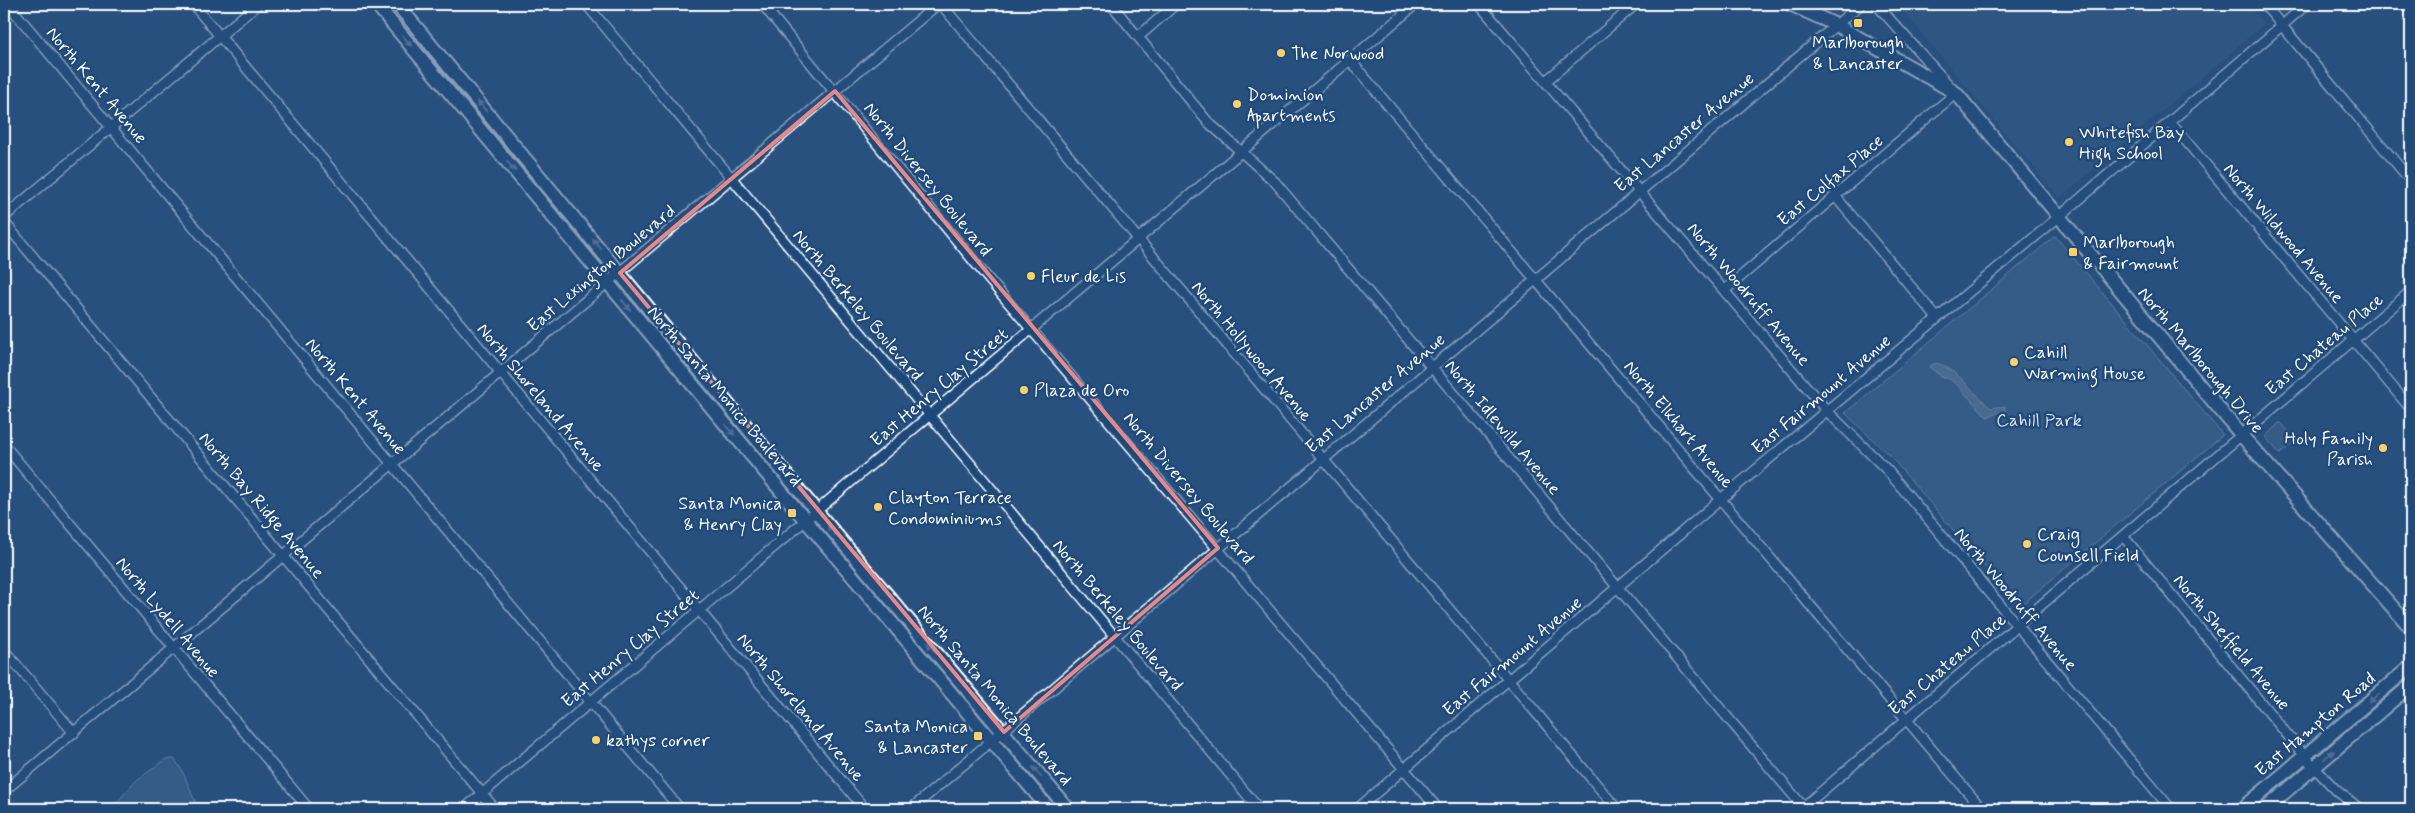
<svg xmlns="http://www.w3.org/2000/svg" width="2415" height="813" viewBox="0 0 2415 813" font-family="Mynerve,sans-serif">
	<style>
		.built { fill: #375d88 }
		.green { fill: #446890; stroke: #a2b4c8 }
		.water { fill: url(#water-ripples); stroke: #aabbcd }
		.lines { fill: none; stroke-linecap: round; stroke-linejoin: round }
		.street-casing { stroke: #fff; stroke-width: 12 }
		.secondary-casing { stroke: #fff; stroke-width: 16 }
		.street { stroke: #1f4a7a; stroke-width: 9 }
		.secondary { stroke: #1f4a7a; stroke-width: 12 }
		.oneway { fill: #7992af }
		.marked { fill: none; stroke: #e88989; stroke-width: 4; stroke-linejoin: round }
		.poi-dot { fill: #ffd166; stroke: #1f4a7a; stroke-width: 2 }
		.labels { text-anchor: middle; stroke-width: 5; stroke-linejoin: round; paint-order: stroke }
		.poi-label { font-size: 18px; fill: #fff; stroke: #1f4a7a; text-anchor: start }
		.street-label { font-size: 18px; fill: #fff; stroke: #1f4a7a }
		.park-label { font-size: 18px; fill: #dae1e9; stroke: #1f4a7a }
	</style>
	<defs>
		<pattern id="water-ripples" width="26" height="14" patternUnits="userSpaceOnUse" patternTransform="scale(1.25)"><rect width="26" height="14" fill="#718dab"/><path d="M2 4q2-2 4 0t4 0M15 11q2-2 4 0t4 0" fill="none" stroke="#64768a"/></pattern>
	</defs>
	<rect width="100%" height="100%" fill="#28517f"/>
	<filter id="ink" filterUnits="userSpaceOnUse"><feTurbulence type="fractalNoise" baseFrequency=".02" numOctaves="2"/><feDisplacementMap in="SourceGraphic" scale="10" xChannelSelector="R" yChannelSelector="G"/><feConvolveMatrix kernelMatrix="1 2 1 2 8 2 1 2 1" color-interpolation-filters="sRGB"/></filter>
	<g filter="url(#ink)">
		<path class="built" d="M 1897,4 L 2247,4 L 2264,24 L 2060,198 Z"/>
		<path class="green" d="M 2055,236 L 2223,435 L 2019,607 L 1891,457 L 1845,413 Z
			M 2279,423 L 2281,423 L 2296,440 L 2280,454 L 2265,437 Z
			M 166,759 L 174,759 C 186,772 190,794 199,809 L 114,809 L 115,804 L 137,780 Z"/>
		<path class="water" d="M 1935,363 C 1954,365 1976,396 1991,408 L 2005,406 L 2006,410 L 1987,417 L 1957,385 L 1949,379 L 1942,377 L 1929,367 Z"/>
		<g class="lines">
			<defs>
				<path id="street" d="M 8,4 L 680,809
					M 193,4 L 865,809
					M 586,4 L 1259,809
					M 762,4 L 986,276 L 1438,809
					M 941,4 L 1617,809
					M 1111,4 L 1208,122 L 1275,182 L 1805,809
					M 1479,4 L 1827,411 L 1887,470 L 2171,809
					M 2264,4 L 2411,181
					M 1138,37 L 1176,4
					M 1350,60 L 1982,809
					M 1546,81 L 1636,4
					M 2170,122 L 2411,409
					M 1835,196 L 1937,318
					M 4,217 L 258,4
					M 4,222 L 495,809
					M 1725,290 L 1956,93 L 1876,4
					M 4,445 L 309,809
					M 2123,536 L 2314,767 L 2337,791 L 2360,809
					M 4,650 L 74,733
					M 4,791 L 938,4
					M 464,809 L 1416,4
					M 911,809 L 1861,4
					M 1357,809 L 1721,499 L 2067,210 L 2307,4
					M 1801,809 L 2411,291"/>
				<path id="secondary" d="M 376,4 L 806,521 L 1049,809
					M 397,4 L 817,512 L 1068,809
					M 1790,4 L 1836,25 L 1956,93 L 2242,436 L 2411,628
					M 2242,809 L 2411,666
					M 2265,809 L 2411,685"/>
			</defs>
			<use href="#street" class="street-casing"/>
			<use href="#secondary" class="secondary-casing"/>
			<use href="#street" class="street"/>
			<use href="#secondary" class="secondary"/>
		</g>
		<defs><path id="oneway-solid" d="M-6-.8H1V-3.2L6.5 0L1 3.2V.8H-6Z" transform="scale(1.25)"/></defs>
		<g class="oneway">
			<use href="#oneway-solid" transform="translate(407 41) rotate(50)"/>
			<use href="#oneway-solid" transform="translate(482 106) rotate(-130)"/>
			<use href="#oneway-solid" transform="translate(511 166) rotate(50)"/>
			<use href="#oneway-solid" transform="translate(597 244) rotate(-130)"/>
			<use href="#oneway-solid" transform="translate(626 305) rotate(50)"/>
			<use href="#oneway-solid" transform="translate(730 430) rotate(50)"/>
			<use href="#oneway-solid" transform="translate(832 531) rotate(-130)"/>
			<use href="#oneway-solid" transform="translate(932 648) rotate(-130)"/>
			<use href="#oneway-solid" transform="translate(2374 698) rotate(140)"/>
			<use href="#oneway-solid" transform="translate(2329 755) rotate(-40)"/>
			<use href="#oneway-solid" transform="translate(1037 772) rotate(-130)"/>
		</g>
	</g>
	<path d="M0 0H2415V813H0ZM 835,91 L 1218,548 L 1004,732 L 620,273 Z" fill="#28517f" fill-opacity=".55" fill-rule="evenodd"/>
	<path class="marked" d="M 835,91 L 1218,548 L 1004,732 L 620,273 Z"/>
	<g class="poi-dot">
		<rect x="1853" y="18" width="10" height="10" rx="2.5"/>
		<circle cx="1281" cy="53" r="5"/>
		<circle cx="1237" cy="104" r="5"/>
		<circle cx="2069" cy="142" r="5"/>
		<rect x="2068" y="247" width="10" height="10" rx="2.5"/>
		<circle cx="1031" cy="276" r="5"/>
		<circle cx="2014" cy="362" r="5"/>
		<circle cx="1024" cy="390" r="5"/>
		<circle cx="2383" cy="448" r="5"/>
		<circle cx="878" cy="507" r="5"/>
		<rect x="787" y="508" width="10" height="10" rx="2.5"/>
		<circle cx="2027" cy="544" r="5"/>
		<rect x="973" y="731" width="10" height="10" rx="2.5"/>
		<circle cx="596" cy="740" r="5"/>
	</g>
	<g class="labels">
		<g class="poi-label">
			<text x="1858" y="48" text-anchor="middle">Marlborough<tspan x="1858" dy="21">&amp; Lancaster</tspan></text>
			<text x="1291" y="59">The Norwood</text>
			<text x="1247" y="100">Dominion<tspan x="1247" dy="21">Apartments</tspan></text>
			<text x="2079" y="138">Whitefish Bay<tspan x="2079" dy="21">High School</tspan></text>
			<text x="2083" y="248">Marlborough<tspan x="2083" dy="21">&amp; Fairmount</tspan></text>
			<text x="1041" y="282">Fleur de Lis</text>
			<text x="2024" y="358">Cahill<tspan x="2024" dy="21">Warming House</tspan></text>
			<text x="1034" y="396">Plaza de Oro</text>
			<text x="2373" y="444" text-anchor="end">Holy Family<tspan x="2373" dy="21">Parish</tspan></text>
			<text x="888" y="503">Clayton Terrace<tspan x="888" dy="21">Condominiums</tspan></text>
			<text x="782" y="509" text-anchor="end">Santa Monica<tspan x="782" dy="21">&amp; Henry Clay</tspan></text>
			<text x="2037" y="540">Craig<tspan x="2037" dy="21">Counsell Field</tspan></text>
			<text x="968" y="732" text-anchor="end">Santa Monica<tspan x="968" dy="21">&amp; Lancaster</tspan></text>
			<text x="606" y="746">kathys corner</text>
		</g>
		<g class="street-label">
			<text transform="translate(97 85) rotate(50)" y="6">North Kent Avenue</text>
			<text transform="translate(1684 132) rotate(-40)" y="6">East Lancaster Avenue</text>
			<text transform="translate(928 179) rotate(51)" y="6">North Diversey Boulevard</text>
			<text transform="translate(1830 180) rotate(-40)" y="6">East Colfax Place</text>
			<text transform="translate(2284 233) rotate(50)" y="6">North Wildwood Avenue</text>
			<text transform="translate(601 268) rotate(-40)" y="6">East Lexington Boulevard</text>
			<text transform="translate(1749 294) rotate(50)" y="6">North Woodruff Avenue</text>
			<text transform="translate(858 305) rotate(50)" y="6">North Berkeley Boulevard</text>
			<text transform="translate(2324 344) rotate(-40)" y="6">East Chateau Place</text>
			<text transform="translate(1252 351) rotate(50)" y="6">North Hollywood Avenue</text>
			<text transform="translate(2201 360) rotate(50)" y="6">North Marlborough Drive</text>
			<text transform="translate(939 387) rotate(-40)" y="6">East Henry Clay Street</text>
			<text transform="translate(1375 393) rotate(-40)" y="6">East Lancaster Avenue</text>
			<text transform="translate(1821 394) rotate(-40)" y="6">East Fairmount Avenue</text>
			<text transform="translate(356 396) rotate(50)" y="6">North Kent Avenue</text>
			<text transform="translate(725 396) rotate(50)" y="6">North Santa Monica Boulevard</text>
			<text transform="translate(541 397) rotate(50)" y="6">North Shoreland Avenue</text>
			<text transform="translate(1679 424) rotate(50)" y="6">North Elkhart Avenue</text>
			<text transform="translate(1503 427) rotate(50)" y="6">North Idlewild Avenue</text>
			<text transform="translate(1189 488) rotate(50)" y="6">North Diversey Boulevard</text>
			<text transform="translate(262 505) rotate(50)" y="6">North Bay Ridge Avenue</text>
			<text transform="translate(2016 599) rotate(50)" y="6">North Woodruff Avenue</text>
			<text transform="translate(1118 615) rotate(50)" y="6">North Berkeley Boulevard</text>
			<text transform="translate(168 617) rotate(50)" y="6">North Lydell Avenue</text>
			<text transform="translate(2232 642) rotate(50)" y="6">North Sheffield Avenue</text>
			<text transform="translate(630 648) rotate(-40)" y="6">East Henry Clay Street</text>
			<text transform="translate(1512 656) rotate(-40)" y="6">East Fairmount Avenue</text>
			<text transform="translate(1947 664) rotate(-40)" y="6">East Chateau Place</text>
			<text transform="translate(995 695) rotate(50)" y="6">North Santa Monica Boulevard</text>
			<text transform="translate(801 707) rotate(50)" y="6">North Shoreland Avenue</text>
			<text transform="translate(2315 724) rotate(-40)" y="6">East Hampton Road</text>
		</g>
		<g class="park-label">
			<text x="2039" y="426">Cahill Park</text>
		</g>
	</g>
	<rect width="2415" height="813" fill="none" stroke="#1f4a7a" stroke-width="20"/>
	<rect x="10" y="10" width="2395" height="793" fill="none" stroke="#fff" stroke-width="2" filter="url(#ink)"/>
</svg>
